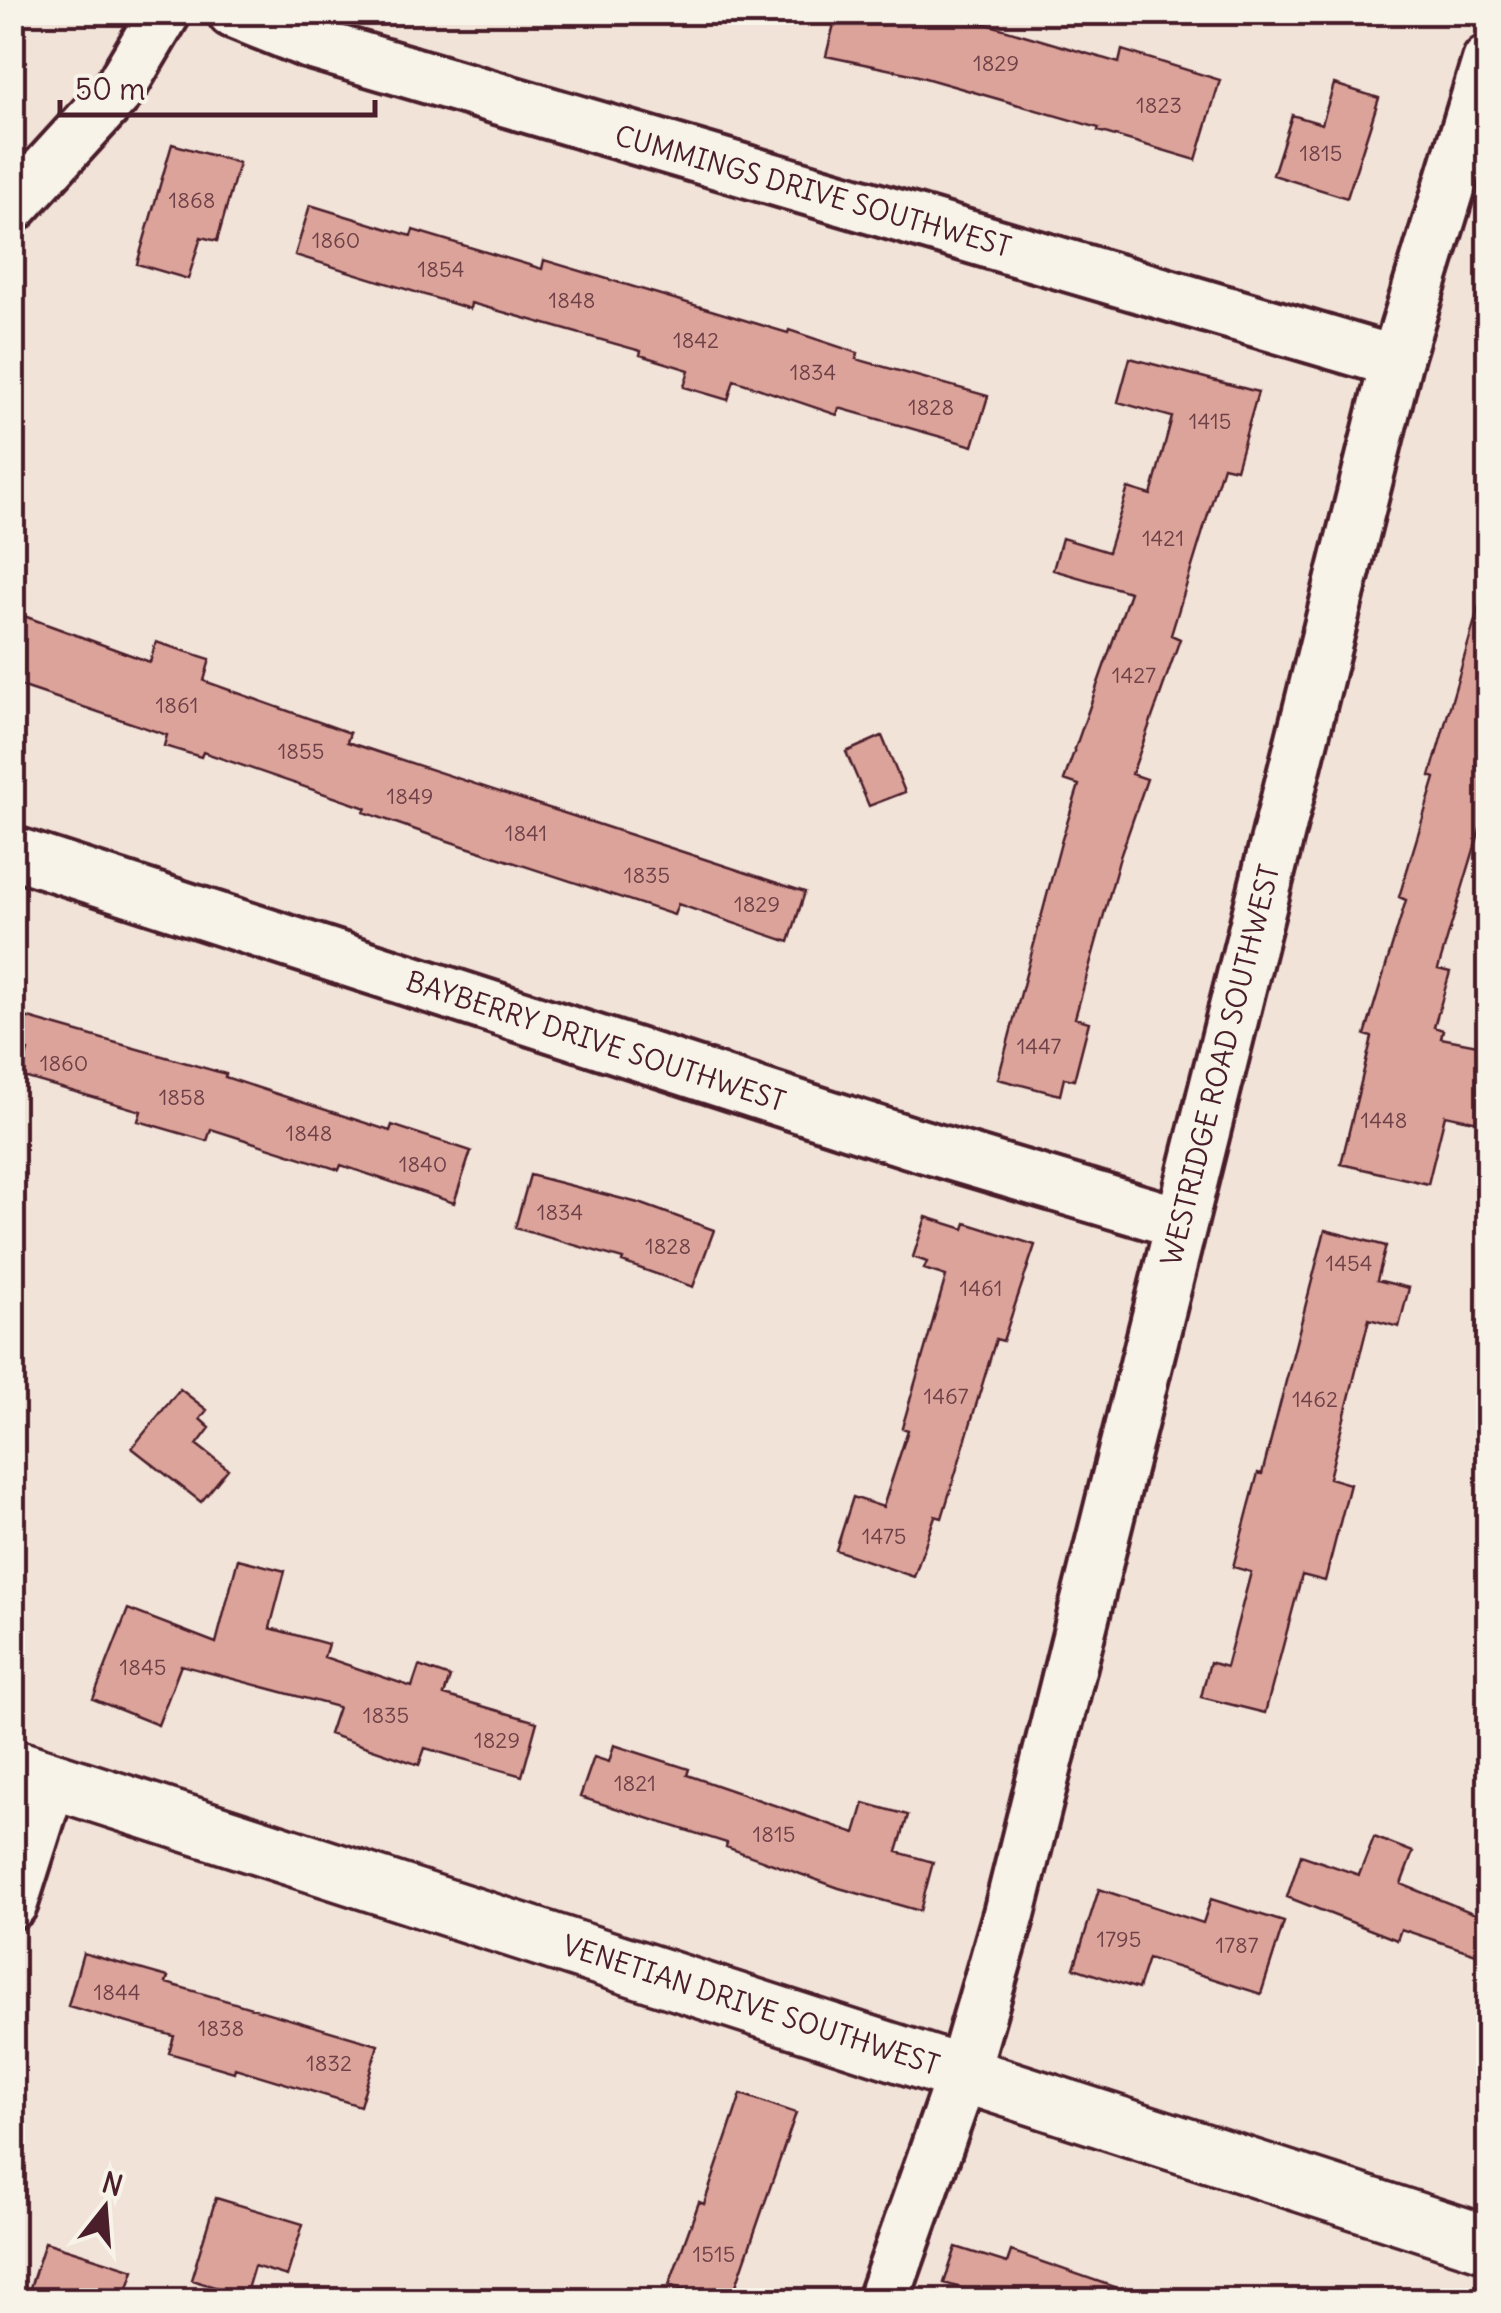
<svg xmlns="http://www.w3.org/2000/svg" width="1501" height="2313" viewBox="0 0 1501 2313" font-family="Delius,sans-serif">
	<style>
		.building { fill: #dca39a; stroke: #4a1f2b; stroke-width: 2.5 }
		.lines { fill: none; stroke-linecap: round; stroke-linejoin: round }
		.minor-casing { stroke: #4a1f2b; stroke-width: 58 }
		.tertiary-casing { stroke: #4a1f2b; stroke-width: 62 }
		.minor { stroke: #f7f3e8; stroke-width: 50 }
		.tertiary { stroke: #f7f3e8; stroke-width: 55 }
		.labels { text-anchor: middle; stroke-width: 8; stroke-linejoin: round; paint-order: stroke }
		.number-label { font-size: 22px; fill: #6e4047 }
		.street-label { font-size: 28px; fill: #4a1f2b; stroke: #f7f3e8 }
	</style>
	<rect width="100%" height="100%" fill="#f2e3d8"/>
	<filter id="ink" filterUnits="userSpaceOnUse"><feTurbulence type="fractalNoise" baseFrequency=".01" numOctaves="2"/><feDisplacementMap in="SourceGraphic" scale="20" xChannelSelector="R" yChannelSelector="G"/><feConvolveMatrix kernelMatrix="1 2 1 2 8 2 1 2 1" color-interpolation-filters="sRGB"/></filter>
	<g filter="url(#ink)">
		<path class="building" d="M 837,12 L 946,12 L 1119,63 L 1122,50 L 1220,80 L 1196,160 L 1098,131 L 1099,128 L 911,74 L 826,56 Z
			M 1334,84 L 1379,98 L 1347,198 L 1273,175 L 1292,115 L 1322,124 Z
			M 172,144 L 239,163 L 217,241 L 201,237 L 188,279 L 137,264 Z
			M 310,205 L 411,236 L 413,230 L 542,269 L 544,260 L 788,333 L 789,330 L 858,353 L 856,359 L 988,396 L 973,446 L 839,408 L 837,415 L 734,380 L 728,400 L 684,387 L 689,370 L 640,355 L 641,351 L 471,303 L 470,309 L 295,255 Z
			M 1130,358 L 1258,392 L 1236,469 L 1223,466 L 1171,635 L 1180,639 L 1132,774 L 1147,779 L 1120,857 L 1075,1018 L 1089,1022 L 1074,1080 L 1064,1078 L 1060,1095 L 998,1079 L 1062,839 L 1079,785 L 1064,780 L 1130,592 L 1053,570 L 1062,538 L 1108,552 L 1128,488 L 1151,495 L 1172,417 L 1118,402 Z
			M 1479,606 L 1488,607 L 1488,803 L 1438,969 L 1450,972 L 1434,1027 L 1443,1030 L 1441,1038 L 1488,1047 L 1488,1124 L 1445,1115 L 1428,1184 L 1341,1164 L 1372,1037 L 1365,1035 L 1406,900 L 1399,897 L 1435,778 L 1430,776 Z
			M 24,616 L 150,662 L 156,642 L 210,659 L 204,681 L 350,733 L 347,742 L 805,892 L 789,942 L 678,904 L 674,915 L 436,837 L 364,812 L 366,808 L 203,752 L 201,757 L 164,746 L 167,735 L 12,683 L 12,647 Z
			M 882,736 L 905,792 L 869,806 L 846,752 Z
			M 18,1015 L 226,1074 L 225,1077 L 390,1131 L 392,1125 L 471,1151 L 454,1203 L 341,1165 L 339,1170 L 211,1129 L 207,1141 L 138,1121 L 141,1111 L 20,1076 L 28,1051 L 12,1046 Z
			M 530,1175 L 642,1204 L 714,1230 L 693,1287 L 622,1262 L 623,1259 L 515,1228 Z
			M 926,1217 L 964,1229 L 966,1223 L 1035,1245 L 1003,1341 L 996,1339 L 942,1518 L 935,1516 L 914,1577 L 836,1550 L 853,1497 L 883,1507 L 908,1430 L 902,1428 L 946,1276 L 924,1269 L 927,1262 L 913,1257 Z
			M 1325,1230 L 1386,1246 L 1377,1280 L 1409,1288 L 1399,1327 L 1369,1319 L 1329,1478 L 1350,1484 L 1325,1581 L 1302,1575 L 1265,1713 L 1201,1697 L 1210,1662 L 1226,1667 L 1251,1572 L 1233,1567 L 1258,1473 L 1262,1474 Z
			M 180,1389 L 207,1410 L 200,1419 L 210,1428 L 197,1445 L 228,1469 L 201,1502 L 132,1448 Z
			M 238,1559 L 285,1571 L 270,1628 L 328,1644 L 324,1657 L 412,1687 L 419,1666 L 450,1677 L 444,1695 L 537,1722 L 522,1776 L 425,1748 L 419,1765 L 329,1734 L 338,1707 L 181,1665 L 158,1725 L 93,1699 L 128,1609 L 216,1643 Z
			M 614,1745 L 689,1769 L 687,1775 L 855,1833 L 864,1803 L 908,1815 L 897,1852 L 933,1862 L 920,1911 L 839,1888 L 726,1847 L 727,1843 L 580,1797 L 594,1757 L 609,1762 Z
			M 1374,1837 L 1413,1852 L 1401,1884 L 1488,1919 L 1488,1958 L 1401,1929 L 1397,1940 L 1287,1897 L 1301,1855 L 1359,1875 Z
			M 1099,1889 L 1203,1923 L 1211,1899 L 1284,1922 L 1261,1994 L 1148,1958 L 1138,1989 L 1074,1968 Z
			M 83,1953 L 168,1977 L 166,1983 L 378,2045 L 360,2106 L 235,2068 L 234,2072 L 169,2053 L 174,2036 L 68,2006 Z
			M 741,2094 L 796,2113 L 731,2300 L 712,2300 L 669,2285 L 699,2202 L 704,2204 Z
			M 216,2198 L 303,2224 L 287,2276 L 254,2266 L 245,2296 L 191,2280 Z
			M 45,2242 L 134,2270 L 124,2300 L 26,2300 Z
			M 956,2247 L 1007,2263 L 1011,2251 L 1140,2296 L 1139,2300 L 1000,2300 L 944,2283 Z"/>
		<g class="lines">
			<defs>
				<path id="minor" d="M 233,12 L 310,43 L 1396,362
					M 12,207 L 118,91 L 165,12
					M 12,852 L 909,1142 L 1181,1223
					M 12,1903 L 51,1780
					M 883,2300 L 963,2073 L 1009,1914 L 1396,362 L 1488,61"/>
				<path id="tertiary" d="M 12,1767 L 1488,2244"/>
			</defs>
			<use href="#minor" class="minor-casing"/>
			<use href="#tertiary" class="tertiary-casing"/>
			<use href="#minor" class="minor"/>
			<use href="#tertiary" class="tertiary"/>
		</g>
	</g>
	<g class="labels">
		<g class="number-label">
			<text x="996" y="71">1829</text>
			<text x="1159" y="113">1823</text>
			<text x="1321" y="161">1815</text>
			<text x="192" y="208">1868</text>
			<text x="336" y="248">1860</text>
			<text x="441" y="277">1854</text>
			<text x="572" y="308">1848</text>
			<text x="696" y="348">1842</text>
			<text x="813" y="380">1834</text>
			<text x="931" y="415">1828</text>
			<text x="1210" y="429">1415</text>
			<text x="1163" y="546">1421</text>
			<text x="1134" y="683">1427</text>
			<text x="177" y="713">1861</text>
			<text x="301" y="759">1855</text>
			<text x="410" y="804">1849</text>
			<text x="526" y="841">1841</text>
			<text x="647" y="883">1835</text>
			<text x="757" y="912">1829</text>
			<text x="1039" y="1054">1447</text>
			<text x="64" y="1071">1860</text>
			<text x="182" y="1105">1858</text>
			<text x="1384" y="1128">1448</text>
			<text x="309" y="1141">1848</text>
			<text x="423" y="1172">1840</text>
			<text x="560" y="1220">1834</text>
			<text x="668" y="1254">1828</text>
			<text x="1349" y="1271">1454</text>
			<text x="981" y="1296">1461</text>
			<text x="946" y="1404">1467</text>
			<text x="1315" y="1407">1462</text>
			<text x="884" y="1544">1475</text>
			<text x="143" y="1675">1845</text>
			<text x="386" y="1723">1835</text>
			<text x="497" y="1748">1829</text>
			<text x="635" y="1791">1821</text>
			<text x="774" y="1842">1815</text>
			<text x="1119" y="1947">1795</text>
			<text x="1237" y="1953">1787</text>
			<text x="117" y="2000">1844</text>
			<text x="221" y="2036">1838</text>
			<text x="329" y="2071">1832</text>
			<text x="714" y="2262">1515</text>
		</g>
		<g class="street-label">
			<text transform="translate(813 191) rotate(16)" y="10">CUMMINGS DRIVE SOUTHWEST</text>
			<text transform="translate(596 1041) rotate(18)" y="10">BAYBERRY DRIVE SOUTHWEST</text>
			<text transform="translate(1220 1065) rotate(-76)" y="10">WESTRIDGE ROAD SOUTHWEST</text>
			<text transform="translate(751 2005) rotate(18)" y="10">VENETIAN DRIVE SOUTHWEST</text>
		</g>
	</g>
	<rect width="1501" height="2313" fill="none" stroke="#f7f3e8" stroke-width="50"/>
	<rect x="25" y="25" width="1451" height="2263" fill="none" stroke="#4a1f2b" stroke-width="4" filter="url(#ink)"/>
	<g transform="translate(105 2208) rotate(17)" stroke="#f7f3e8" stroke-width="8" paint-order="stroke">
	<path d="M0-8L18 38L0 25L-18 38Z" fill="#4a1f2b"/>
	<text y="-15" font-size="28" font-weight="bold" text-anchor="middle" fill="#4a1f2b">N</text>
	</g>
	<path d="M60 100v15h315v-15" fill="none" stroke="#4a1f2b" stroke-width="5"/>
	<text x="75" y="100" font-size="30" fill="#4a1f2b" stroke="#f7f3e8" stroke-width="8" paint-order="stroke">50 m</text>
</svg>
